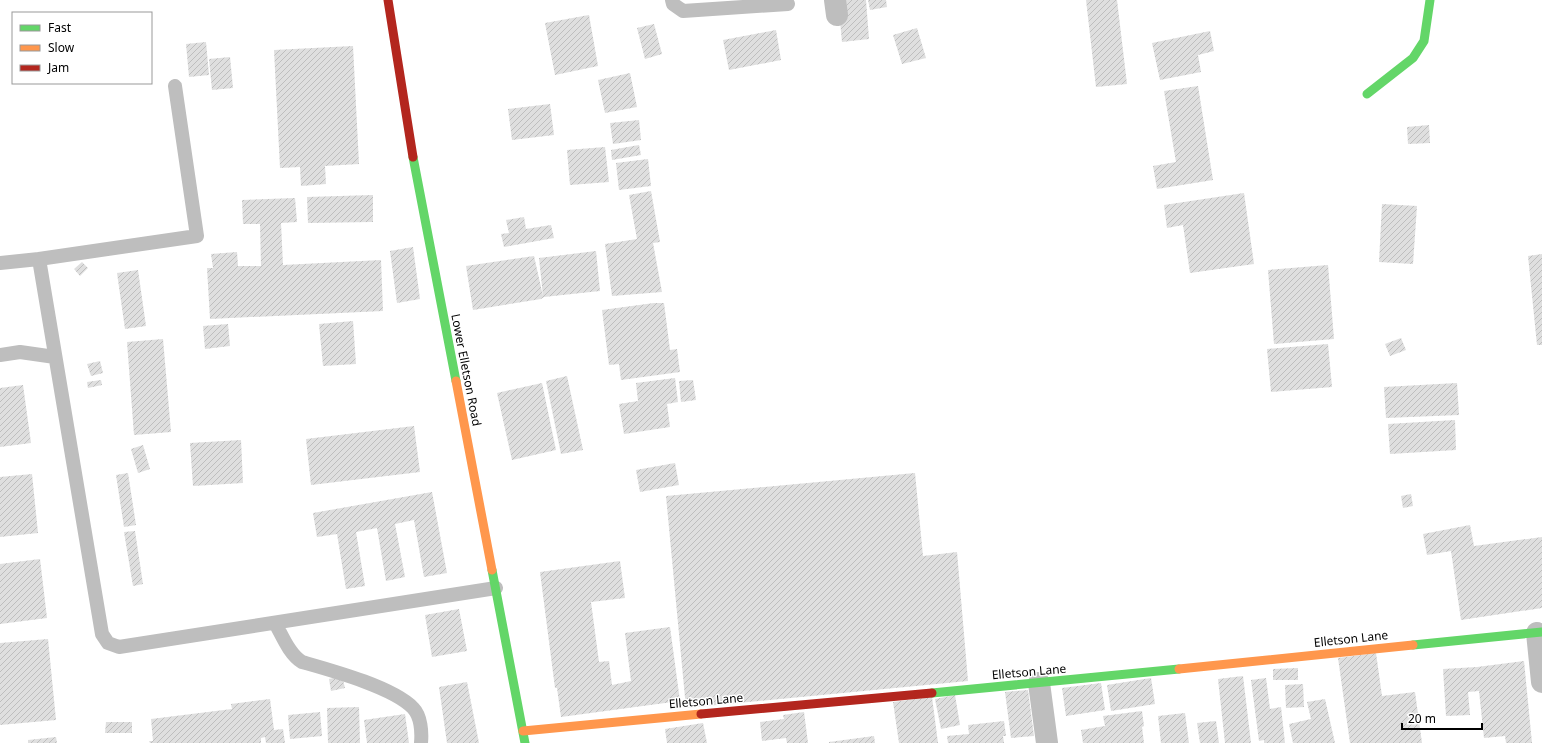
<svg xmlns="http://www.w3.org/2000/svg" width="1542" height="743" viewBox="0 0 1542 743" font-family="'Noto Sans',sans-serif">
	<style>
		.building { fill: url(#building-hatch) }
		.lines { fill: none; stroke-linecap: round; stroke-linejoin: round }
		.lane { stroke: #bebebe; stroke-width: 14 }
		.street { stroke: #bebebe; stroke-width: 22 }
		.fast { stroke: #63d668; stroke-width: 9 }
		.slow { stroke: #ff974d; stroke-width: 9 }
		.jam { stroke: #b3261e; stroke-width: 9 }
		.labels { text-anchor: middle; stroke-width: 3; stroke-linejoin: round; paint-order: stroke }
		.street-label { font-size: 12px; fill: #000; stroke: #fff }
	</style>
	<defs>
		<pattern id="building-hatch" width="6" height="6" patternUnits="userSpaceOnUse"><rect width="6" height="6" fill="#dfdfdf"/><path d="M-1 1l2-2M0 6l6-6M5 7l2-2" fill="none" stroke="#bebebe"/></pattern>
	</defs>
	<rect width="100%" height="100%" fill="#fff"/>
	<path class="building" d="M 838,0 L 866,0 L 869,39 L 842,42 Z
		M 868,0 L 886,0 L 887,7 L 870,10 Z
		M 1086,0 L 1117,0 L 1127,84 L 1096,87 Z
		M 589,15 L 598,66 L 555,75 L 545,23 Z
		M 654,24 L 662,54 L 645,59 L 637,28 Z
		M 917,28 L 926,58 L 902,64 L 893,35 Z
		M 776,30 L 781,60 L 729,70 L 723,40 Z
		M 1210,31 L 1214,51 L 1198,55 L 1201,72 L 1160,80 L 1152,43 Z
		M 206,42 L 209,75 L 189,77 L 186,44 Z
		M 353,46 L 359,164 L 325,166 L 326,184 L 301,186 L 300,167 L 280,168 L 274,50 Z
		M 230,57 L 233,88 L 212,90 L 209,59 Z
		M 630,73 L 637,107 L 605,113 L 598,80 Z
		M 1198,86 L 1213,180 L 1157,189 L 1153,166 L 1176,162 L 1164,91 Z
		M 550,104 L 554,135 L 512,140 L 508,109 Z
		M 639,120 L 641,140 L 613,144 L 610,123 Z
		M 1429,125 L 1430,143 L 1408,144 L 1407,127 Z
		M 639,145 L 641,155 L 612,160 L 611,150 Z
		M 605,147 L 609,182 L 570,185 L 567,150 Z
		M 648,159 L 651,186 L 619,190 L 616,163 Z
		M 651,191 L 660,242 L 653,243 L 662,292 L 612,296 L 605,244 L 637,239 L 629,195 Z
		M 1244,193 L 1254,264 L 1190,273 L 1183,225 L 1167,228 L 1164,205 Z
		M 373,195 L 373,222 L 308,223 L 307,197 Z
		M 295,198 L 297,222 L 281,223 L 283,265 L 381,260 L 383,311 L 210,319 L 207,268 L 213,268 L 211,254 L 237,252 L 238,266 L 261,266 L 260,224 L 243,224 L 242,200 Z
		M 1382,204 L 1417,206 L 1413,264 L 1379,262 Z
		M 524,217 L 526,229 L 551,225 L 554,238 L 504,247 L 501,234 L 509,233 L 506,220 Z
		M 413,247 L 420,299 L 397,303 L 390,251 Z
		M 596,251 L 600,291 L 544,297 L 541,299 L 473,310 L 466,266 L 534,256 L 543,296 L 539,258 Z
		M 1542,254 L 1542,345 L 1537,345 L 1528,256 Z
		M 82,262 L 88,268 L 80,276 L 74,269 Z
		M 1328,265 L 1334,339 L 1274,344 L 1268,270 Z
		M 138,270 L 146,326 L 125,329 L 117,273 Z
		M 654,303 L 664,303 L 670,350 L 677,349 L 680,372 L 621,380 L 619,364 L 609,365 L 602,310 Z
		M 353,321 L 356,364 L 323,366 L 319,324 Z
		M 228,324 L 230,346 L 205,349 L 203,326 Z
		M 1401,338 L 1406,350 L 1390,356 L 1385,344 Z
		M 163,339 L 171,432 L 134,435 L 127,342 Z
		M 1328,344 L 1332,387 L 1271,392 L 1267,349 Z
		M 100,361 L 103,373 L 91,376 L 87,364 Z
		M 567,376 L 583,450 L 561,454 L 546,381 Z
		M 675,378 L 678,402 L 667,404 L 670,427 L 624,434 L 619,404 L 638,401 L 636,383 Z
		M 101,380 L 102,385 L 88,388 L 87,382 Z
		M 693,380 L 696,400 L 681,402 L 679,381 Z
		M 542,383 L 556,450 L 512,460 L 497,393 Z
		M 1457,383 L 1459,415 L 1386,418 L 1384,387 Z
		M 23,385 L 31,443 L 0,447 L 0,388 Z
		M 1455,420 L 1456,450 L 1390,454 L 1388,424 Z
		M 414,426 L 420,472 L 311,485 L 306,439 Z
		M 241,440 L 243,483 L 193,486 L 190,443 Z
		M 143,445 L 150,469 L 138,473 L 131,449 Z
		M 675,463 L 679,485 L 640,492 L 636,470 Z
		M 128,473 L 136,525 L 124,527 L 116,475 Z
		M 915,473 L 923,556 L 957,552 L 968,681 L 686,708 L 666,496 Z
		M 32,474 L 38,533 L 0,537 L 0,477 Z
		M 432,492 L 447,573 L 424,577 L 414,520 L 395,524 L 405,577 L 386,581 L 377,528 L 356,532 L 365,586 L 346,589 L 337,534 L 317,537 L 313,513 Z
		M 1411,494 L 1413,506 L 1403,508 L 1401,496 Z
		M 1470,525 L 1474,546 L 1542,537 L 1542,608 L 1461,620 L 1451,551 L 1427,555 L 1423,534 Z
		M 135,531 L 143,584 L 133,586 L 124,532 Z
		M 40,559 L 47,618 L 0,624 L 0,564 Z
		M 620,561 L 625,598 L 591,602 L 599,662 L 609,661 L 612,685 L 631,681 L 625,633 L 670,627 L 680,701 L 561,717 L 557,688 L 555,688 L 540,572 Z
		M 459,609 L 467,651 L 432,657 L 425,615 Z
		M 48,639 L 56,720 L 0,725 L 0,643 Z
		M 1376,653 L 1382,696 L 1415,692 L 1422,743 L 1350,743 L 1338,658 Z
		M 1524,661 L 1532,743 L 1506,743 L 1505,736 L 1484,738 L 1479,691 L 1468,692 L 1470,715 L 1446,716 L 1443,669 L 1477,667 Z
		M 1298,668 L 1298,680 L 1273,680 L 1273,669 Z
		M 342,676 L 345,688 L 331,691 L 329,679 Z
		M 1243,676 L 1251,743 L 1225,743 L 1218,679 Z
		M 1151,678 L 1155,704 L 1111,711 L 1107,685 Z
		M 1266,678 L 1270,709 L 1281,707 L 1285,743 L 1264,743 L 1264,740 L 1259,741 L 1251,680 Z
		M 467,682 L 479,743 L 447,743 L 439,687 Z
		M 1101,683 L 1105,710 L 1066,716 L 1062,688 Z
		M 1303,684 L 1304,707 L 1286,708 L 1285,685 Z
		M 1028,690 L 1034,736 L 1011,738 L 1005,692 Z
		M 955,695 L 960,725 L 941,729 L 935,699 Z
		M 932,697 L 938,743 L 899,743 L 893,702 Z
		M 270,699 L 274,730 L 283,729 L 285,743 L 266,743 L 265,737 L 261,738 L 261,743 L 150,743 L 149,741 L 153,741 L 151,719 L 232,709 L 231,704 Z
		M 1325,699 L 1335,743 L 1293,743 L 1289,724 L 1311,719 L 1307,702 Z
		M 359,707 L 360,743 L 328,743 L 327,708 Z
		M 1142,711 L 1144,726 L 1142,727 L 1144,743 L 1083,743 L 1081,730 L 1105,726 L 1103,716 Z
		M 320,712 L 322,736 L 290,739 L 288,715 Z
		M 804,712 L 808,743 L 787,743 L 786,738 L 762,741 L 760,722 L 784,719 L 783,715 Z
		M 1185,713 L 1189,743 L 1161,743 L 1158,716 Z
		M 405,714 L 409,743 L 367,743 L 364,720 Z
		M 1004,721 L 1006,736 L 1003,736 L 1004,743 L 948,743 L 947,736 L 969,734 L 968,725 Z
		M 1216,721 L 1219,743 L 1200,743 L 1197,723 Z
		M 106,722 L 132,722 L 132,733 L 105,733 Z
		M 703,723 L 707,743 L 667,743 L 665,729 Z
		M 874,736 L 875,743 L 829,743 L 829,742 Z
		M 56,737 L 57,743 L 28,743 L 28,740 Z"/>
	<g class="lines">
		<path class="lane" d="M 672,0 L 673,4 L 683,11 L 788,4
			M 39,259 L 102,634 L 108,643 L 119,647 L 496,588
			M 0,263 L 39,259 L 197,236 L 175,86
			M 0,355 L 20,352 L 55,357
			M 275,623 C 282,635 289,654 302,662 C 330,670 393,687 413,708 C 421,716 422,732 421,743"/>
		<path class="street" d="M 835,0 L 837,15
			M 1537,633 L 1542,682
			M 1039,683 L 1047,743"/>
		<path class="fast" d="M 1367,94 L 1413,58 L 1424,41 L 1430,0
			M 413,157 L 456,381
			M 492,570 L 525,743
			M 1413,645 L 1542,632
			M 932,693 L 1179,669"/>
		<path class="slow" d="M 456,381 L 492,570
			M 1179,669 L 1413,645
			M 523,731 L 701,714"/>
		<path class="jam" d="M 388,0 L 413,157
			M 701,714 L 932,693"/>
	</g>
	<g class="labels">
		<g class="street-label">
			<text transform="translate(466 370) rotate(79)" y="4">Lower Elletson Road</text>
			<text transform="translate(1351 639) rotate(-6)" y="4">Elletson Lane</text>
			<text transform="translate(1029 672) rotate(-5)" y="4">Elletson Lane</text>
			<text transform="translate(706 701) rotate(-5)" y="4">Elletson Lane</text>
		</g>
	</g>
	<rect x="12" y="12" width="140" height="72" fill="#ffffff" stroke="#999999"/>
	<rect x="20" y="25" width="20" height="6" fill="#63d668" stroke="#999999"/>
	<text x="48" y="32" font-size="12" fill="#000000">Fast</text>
	<rect x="20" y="45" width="20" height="6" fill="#ff974d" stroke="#999999"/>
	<text x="48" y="52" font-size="12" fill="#000000">Slow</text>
	<rect x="20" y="65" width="20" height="6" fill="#b3261e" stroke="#999999"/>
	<text x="48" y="72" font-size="12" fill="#000000">Jam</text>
	<path d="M1402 723v6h80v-6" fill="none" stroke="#000000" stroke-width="2"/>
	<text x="1408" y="723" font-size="12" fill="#000000" stroke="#ffffff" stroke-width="3" paint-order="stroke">20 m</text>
</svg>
